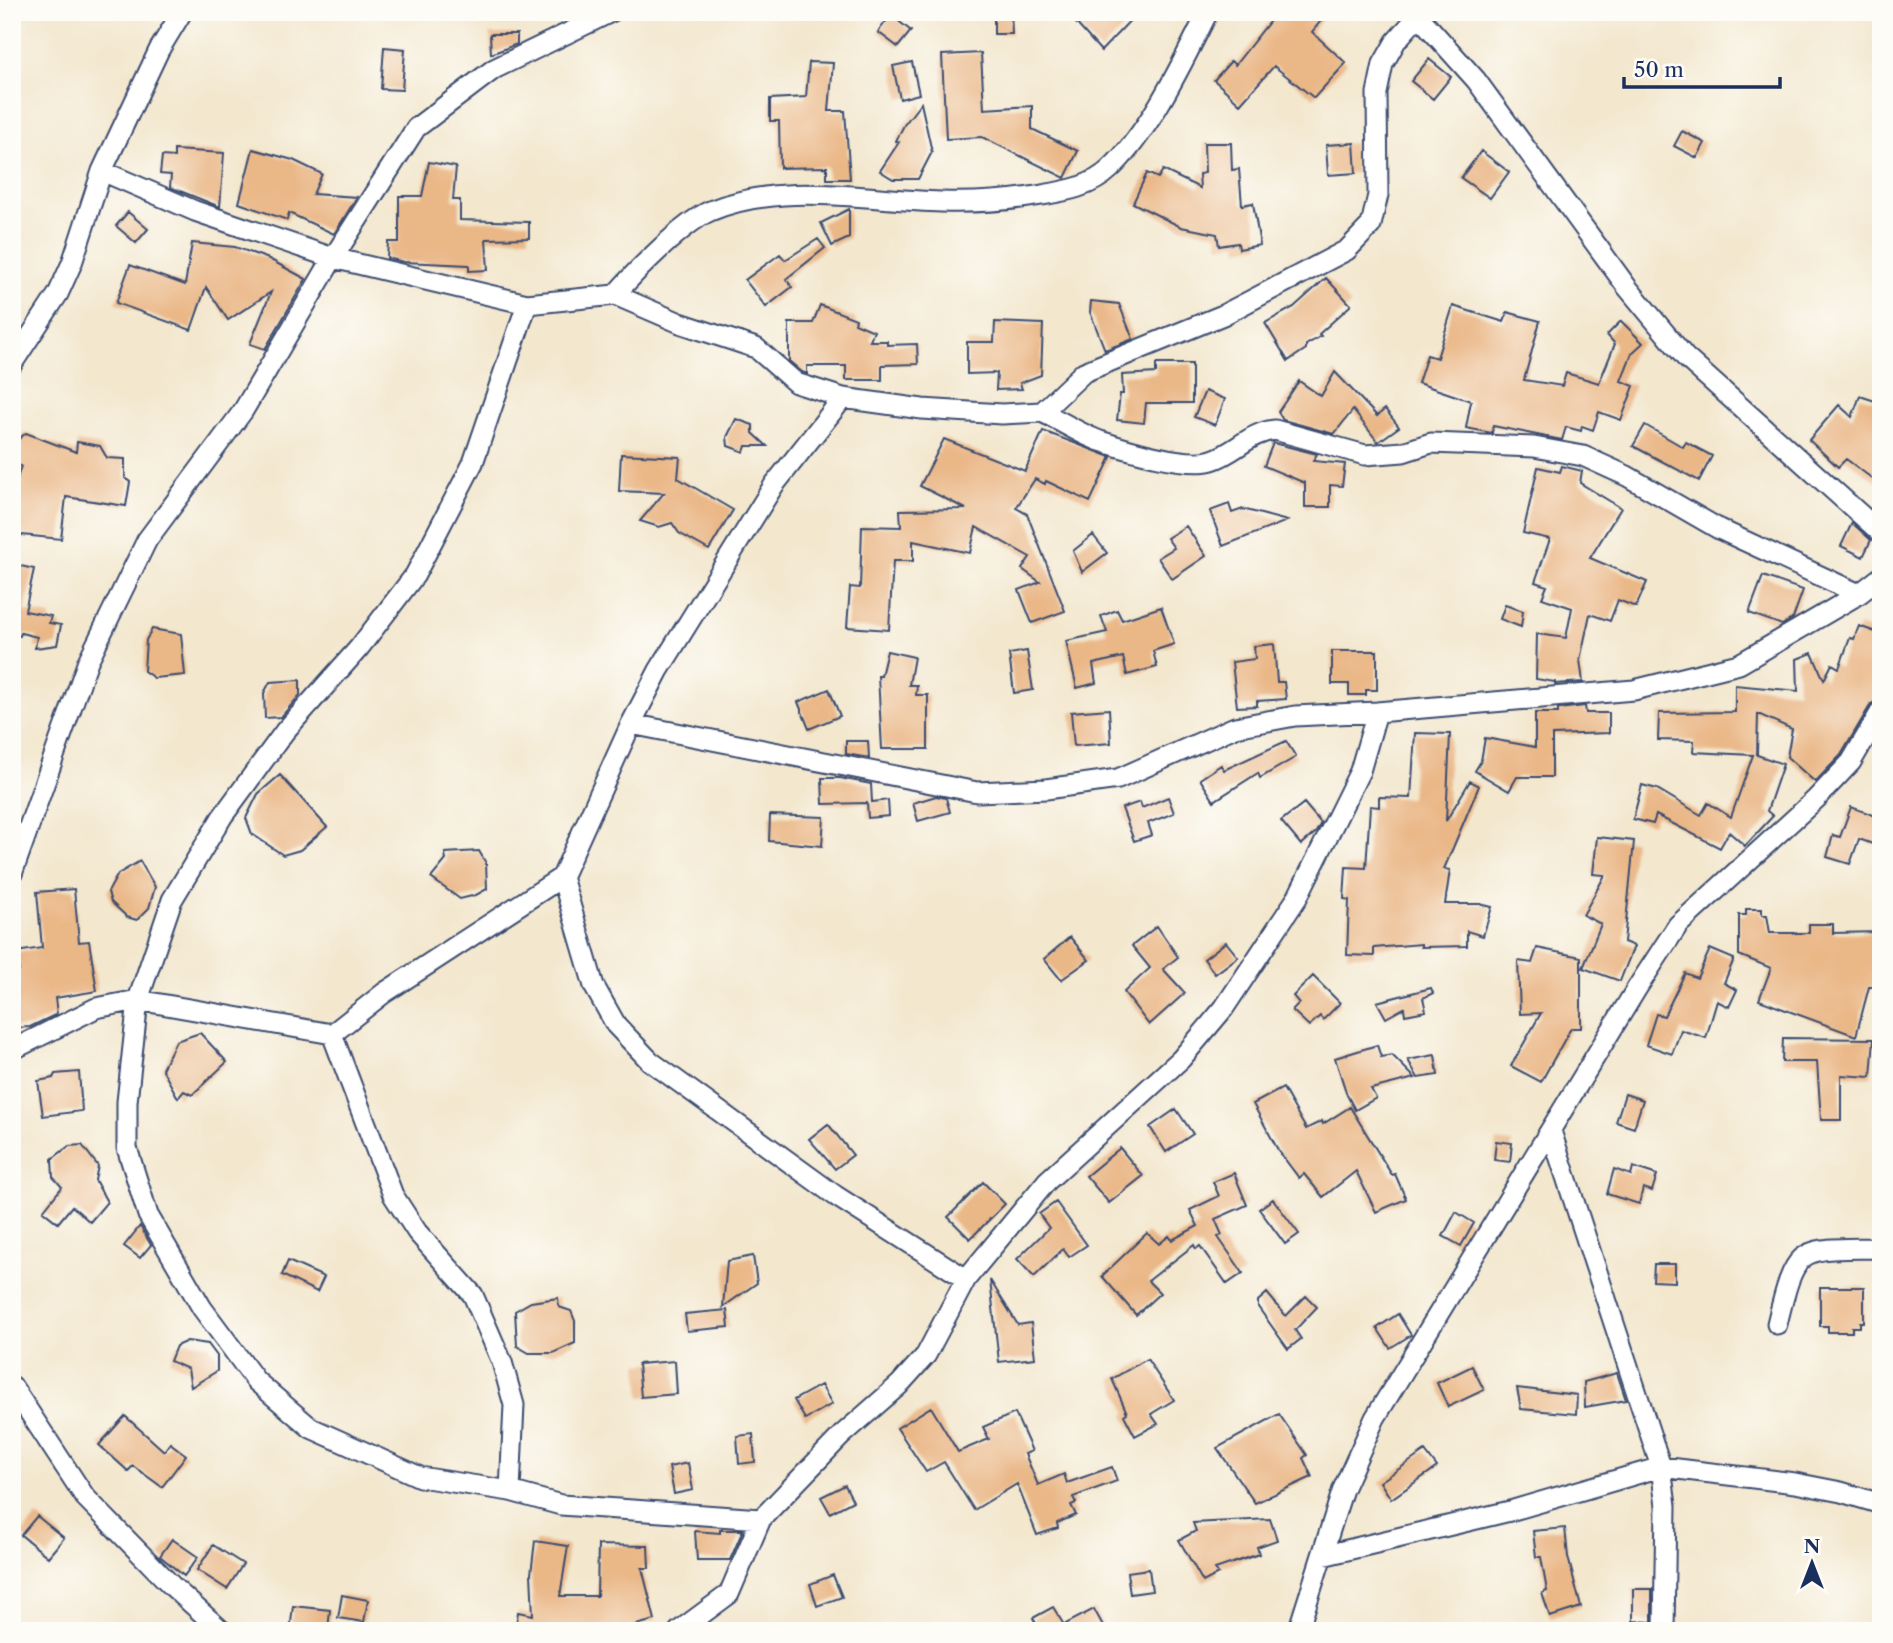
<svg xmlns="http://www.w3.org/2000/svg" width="1893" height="1643" viewBox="0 0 1893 1643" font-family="'Libre Caslon Text',serif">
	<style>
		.building { fill: #eab787 }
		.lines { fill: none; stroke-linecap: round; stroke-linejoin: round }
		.minor-casing { stroke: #3b4b6f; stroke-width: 23 }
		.minor { stroke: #fff; stroke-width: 19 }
	</style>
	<rect width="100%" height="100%" fill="#fdfcf7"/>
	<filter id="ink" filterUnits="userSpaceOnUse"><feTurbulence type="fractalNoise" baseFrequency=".0143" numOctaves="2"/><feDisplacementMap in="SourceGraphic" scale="14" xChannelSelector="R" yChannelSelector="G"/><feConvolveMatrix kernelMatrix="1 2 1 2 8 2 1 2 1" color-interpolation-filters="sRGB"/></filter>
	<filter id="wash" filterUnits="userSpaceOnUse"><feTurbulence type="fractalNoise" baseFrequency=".00686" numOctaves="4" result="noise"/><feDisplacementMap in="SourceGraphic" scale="28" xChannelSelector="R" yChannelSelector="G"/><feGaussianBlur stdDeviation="1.57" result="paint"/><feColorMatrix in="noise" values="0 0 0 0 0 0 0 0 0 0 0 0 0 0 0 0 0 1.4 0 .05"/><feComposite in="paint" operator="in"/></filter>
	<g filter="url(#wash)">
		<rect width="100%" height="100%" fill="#f3e7ce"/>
		<g id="blocks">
			<path class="building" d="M 994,12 L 1011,12 L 1012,34 L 994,34 Z
				M 1086,12 L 1138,12 L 1101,51 L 1075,22 Z
				M 1277,12 L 1328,12 L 1312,32 L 1346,63 L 1314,98 L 1274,66 L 1240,104 L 1214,80 L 1231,61 L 1235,65 Z
				M 891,15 L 911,31 L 898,47 L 878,32 Z
				M 490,34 L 517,34 L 517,44 L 491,54 Z
				M 384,47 L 405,49 L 402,90 L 381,89 Z
				M 981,53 L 984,109 L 1032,106 L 1032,129 L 1078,151 L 1065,178 L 982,137 L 946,139 L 942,55 Z
				M 1429,59 L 1451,77 L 1433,99 L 1411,81 Z
				M 809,62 L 833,63 L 829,111 L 845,111 L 850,179 L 827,179 L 827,167 L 780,168 L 779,121 L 770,121 L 770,99 L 806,97 Z
				M 912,62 L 919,94 L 900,99 L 893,66 Z
				M 921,103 L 932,152 L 918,179 L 893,179 L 880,171 L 899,142 L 896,141 L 904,125 Z
				M 1682,131 L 1705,143 L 1697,158 L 1674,146 Z
				M 1204,143 L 1231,143 L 1232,170 L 1239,169 L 1242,205 L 1253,203 L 1260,245 L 1239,249 L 1238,243 L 1219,246 L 1217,234 L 1181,227 L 1133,203 L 1147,173 L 1158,178 L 1163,170 L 1200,188 L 1199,174 L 1205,173 Z
				M 1354,143 L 1356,173 L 1328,175 L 1326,145 Z
				M 253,149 L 293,160 L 322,174 L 313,194 L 357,197 L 334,234 L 289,213 L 287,220 L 239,203 Z
				M 174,150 L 224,153 L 220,207 L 170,187 L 171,175 L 160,174 L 162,156 L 174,157 Z
				M 1481,151 L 1509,172 L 1490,198 L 1461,178 Z
				M 429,162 L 456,167 L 453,200 L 460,200 L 460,220 L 529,222 L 529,238 L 486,239 L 488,270 L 469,271 L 469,265 L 404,262 L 387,258 L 388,242 L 399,242 L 399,196 L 422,196 Z
				M 849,209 L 849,238 L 832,246 L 821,223 Z
				M 128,212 L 148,229 L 136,243 L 116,226 Z
				M 818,239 L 825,248 L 786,279 L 792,287 L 766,307 L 745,280 L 780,254 L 785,260 Z
				M 192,243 L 235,247 L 269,259 L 306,279 L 265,349 L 250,344 L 271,292 L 228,320 L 206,287 L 191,330 L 116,303 L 130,265 L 185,285 Z
				M 1326,278 L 1351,305 L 1319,334 L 1321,336 L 1306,345 L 1306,349 L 1288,361 L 1265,323 L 1294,307 Z
				M 1091,301 L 1119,304 L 1133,339 L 1105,350 L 1090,312 Z
				M 820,305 L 856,319 L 855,323 L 874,331 L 870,341 L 887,341 L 887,345 L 917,344 L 918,364 L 882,365 L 882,380 L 846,380 L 846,366 L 807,366 L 807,374 L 802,372 L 789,361 L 789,323 L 813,323 Z
				M 1453,306 L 1504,322 L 1507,312 L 1540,321 L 1524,380 L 1562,386 L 1566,373 L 1599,383 L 1615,344 L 1607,335 L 1621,321 L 1643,343 L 1632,353 L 1621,381 L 1634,386 L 1621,420 L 1599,412 L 1593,430 L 1582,426 L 1581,431 L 1566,427 L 1562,440 L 1493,426 L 1492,433 L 1466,428 L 1471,401 L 1418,383 L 1427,355 L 1437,358 Z
				M 995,322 L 1043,324 L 1041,375 L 1020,383 L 1022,389 L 996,390 L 997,373 L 967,374 L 967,342 L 994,342 Z
				M 1156,364 L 1192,364 L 1192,403 L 1146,403 L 1144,423 L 1117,420 L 1120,394 L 1123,394 L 1122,375 L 1156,373 Z
				M 1335,372 L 1377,416 L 1385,409 L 1399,427 L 1378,442 L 1353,410 L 1334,434 L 1283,420 L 1278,412 L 1299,381 L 1321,396 Z
				M 1205,391 L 1225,399 L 1215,425 L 1194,417 Z
				M 1860,396 L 1881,403 L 1881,485 L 1846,459 L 1838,467 L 1809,440 L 1839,405 L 1852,417 Z
				M 736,419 L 753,425 L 753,433 L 767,446 L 746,446 L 744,452 L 728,446 L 727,437 Z
				M 1645,425 L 1683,447 L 1686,442 L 1712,456 L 1699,481 L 1633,446 Z
				M 1043,431 L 1111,457 L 1090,502 L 1046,481 L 1045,484 L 1035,479 L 1016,508 L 1027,514 L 1065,611 L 1032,623 L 1019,590 L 1040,582 L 1022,569 L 1030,557 L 976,527 L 970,553 L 913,541 L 913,561 L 893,561 L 889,630 L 847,627 L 850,587 L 860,588 L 862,526 L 901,527 L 900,510 L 966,509 L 920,486 L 944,439 L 1025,471 Z
				M 26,433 L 76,452 L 77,442 L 100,446 L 107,458 L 125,459 L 125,478 L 130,482 L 126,506 L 66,497 L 61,539 L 12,534 L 12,494 L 21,466 L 12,464 L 12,451 L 14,443 Z
				M 1273,443 L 1317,454 L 1313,461 L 1345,464 L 1342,486 L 1330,485 L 1330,507 L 1305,507 L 1305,483 L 1264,466 Z
				M 621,454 L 680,457 L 678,478 L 733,510 L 709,550 L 679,533 L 672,523 L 659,527 L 640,521 L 664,493 L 619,491 Z
				M 1562,466 L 1582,471 L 1580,483 L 1621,508 L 1590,558 L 1647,582 L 1636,607 L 1618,600 L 1610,621 L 1590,614 L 1580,660 L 1583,682 L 1555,684 L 1555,682 L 1536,679 L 1537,634 L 1566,638 L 1572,608 L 1542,598 L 1547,586 L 1535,582 L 1550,539 L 1523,533 L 1538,467 L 1560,472 Z
				M 1229,504 L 1232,513 L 1243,509 L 1287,521 L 1223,546 L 1210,511 Z
				M 1852,523 L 1871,540 L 1863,557 L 1841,546 Z
				M 1186,526 L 1206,556 L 1172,579 L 1158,558 L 1174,548 L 1167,538 Z
				M 1093,535 L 1107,553 L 1082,572 L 1073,551 Z
				M 12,564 L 34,569 L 25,611 L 51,616 L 49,623 L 61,625 L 57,645 L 35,648 L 37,637 L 21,633 L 20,636 L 12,635 Z
				M 1763,576 L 1803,590 L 1793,618 L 1782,625 L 1749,613 Z
				M 1505,605 L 1523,611 L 1521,627 L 1500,619 Z
				M 1161,607 L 1174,644 L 1153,651 L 1157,667 L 1127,675 L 1123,657 L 1093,664 L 1096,683 L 1077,688 L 1066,641 L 1107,632 L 1101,616 L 1117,610 L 1122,620 Z
				M 1859,626 L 1881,634 L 1881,699 L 1871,704 L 1841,755 L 1815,782 L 1787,757 L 1792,729 L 1758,714 L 1757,755 L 1783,764 L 1767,811 L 1773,816 L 1745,846 L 1729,832 L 1720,848 L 1656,815 L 1653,824 L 1633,819 L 1642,785 L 1657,789 L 1701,815 L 1708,803 L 1731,817 L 1753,755 L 1693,752 L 1694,741 L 1658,740 L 1659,713 L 1735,712 L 1735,685 L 1798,691 L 1797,659 L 1812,653 L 1824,680 L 1832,664 L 1839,668 L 1850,638 L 1854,639 Z
				M 152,629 L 181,634 L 185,675 L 154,678 L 144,671 L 146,640 Z
				M 1274,644 L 1277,682 L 1284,682 L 1286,699 L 1257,701 L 1257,706 L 1237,707 L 1232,662 L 1255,659 L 1254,646 Z
				M 887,651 L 914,657 L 909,685 L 917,685 L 916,695 L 928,695 L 928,749 L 882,749 L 878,676 L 881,676 Z
				M 1027,651 L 1033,690 L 1014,693 L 1009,654 Z
				M 1332,651 L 1377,651 L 1377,690 L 1366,690 L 1366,695 L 1349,695 L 1349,684 L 1332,684 Z
				M 300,680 L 300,695 L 281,717 L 265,718 L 264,693 L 270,682 Z
				M 829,689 L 840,716 L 809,729 L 798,702 Z
				M 1585,706 L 1586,713 L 1609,713 L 1609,733 L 1552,735 L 1552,777 L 1517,777 L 1509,791 L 1475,771 L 1481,761 L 1485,738 L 1535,747 L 1535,713 L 1558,713 L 1558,709 Z
				M 1109,709 L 1111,743 L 1074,746 L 1071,712 Z
				M 1415,733 L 1450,734 L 1446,821 L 1470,781 L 1479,786 L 1444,869 L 1450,870 L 1445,904 L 1480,904 L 1492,907 L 1483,936 L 1467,931 L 1467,946 L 1421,947 L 1421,944 L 1374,948 L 1374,956 L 1347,955 L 1349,900 L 1344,899 L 1346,867 L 1366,868 L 1370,806 L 1379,807 L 1379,797 L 1411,798 Z
				M 846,741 L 868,741 L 869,758 L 846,754 Z
				M 1286,741 L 1296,757 L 1260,778 L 1258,773 L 1214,801 L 1200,779 L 1221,765 L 1224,770 Z
				M 280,775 L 327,827 L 300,850 L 283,855 L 252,834 L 246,818 L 258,794 Z
				M 822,778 L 840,778 L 871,784 L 872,802 L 888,800 L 889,816 L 868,818 L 867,803 L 823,804 Z
				M 936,796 L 946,798 L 950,812 L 918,821 L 913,803 Z
				M 1168,797 L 1174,813 L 1148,823 L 1152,835 L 1134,841 L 1122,808 L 1140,802 L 1142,808 Z
				M 1304,803 L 1321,823 L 1316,832 L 1301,845 L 1281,821 Z
				M 1851,807 L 1881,818 L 1881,847 L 1859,839 L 1850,864 L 1827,857 L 1833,835 L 1840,837 Z
				M 770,815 L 824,817 L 822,846 L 769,841 Z
				M 1597,837 L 1634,841 L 1624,942 L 1634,946 L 1620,981 L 1583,968 L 1601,924 L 1583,915 L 1605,875 L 1593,874 Z
				M 479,851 L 486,863 L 487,889 L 476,895 L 460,899 L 431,878 L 446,860 L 445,853 Z
				M 140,861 L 155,887 L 149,908 L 137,920 L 127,917 L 111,902 L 108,892 L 118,874 Z
				M 74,889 L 79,942 L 89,941 L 97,991 L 55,998 L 57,1014 L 30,1027 L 16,1028 L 12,1019 L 12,973 L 19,971 L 16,952 L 42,948 L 37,892 Z
				M 1746,909 L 1762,909 L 1762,915 L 1767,915 L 1770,933 L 1809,933 L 1809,924 L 1833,924 L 1833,933 L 1881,932 L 1881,966 L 1875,966 L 1875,987 L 1869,987 L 1856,1036 L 1759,1000 L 1771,968 L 1739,955 L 1739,915 L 1746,915 Z
				M 1157,926 L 1178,957 L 1163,969 L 1185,993 L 1149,1025 L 1124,992 L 1150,968 L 1132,946 Z
				M 1070,937 L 1089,960 L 1061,980 L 1044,959 Z
				M 1226,942 L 1238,957 L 1215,974 L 1204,959 Z
				M 1537,948 L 1581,957 L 1581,1028 L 1571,1028 L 1541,1082 L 1511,1066 L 1541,1013 L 1520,1014 L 1518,961 L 1532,963 Z
				M 1710,949 L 1734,959 L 1724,983 L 1737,990 L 1729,1007 L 1717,1001 L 1706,1038 L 1681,1030 L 1672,1054 L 1646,1045 L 1656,1014 L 1664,1016 L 1685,973 L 1697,978 Z
				M 1313,976 L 1340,1003 L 1323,1020 L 1320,1016 L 1309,1026 L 1292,1010 L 1299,1003 L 1293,996 Z
				M 1431,988 L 1433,993 L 1423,998 L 1426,1011 L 1405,1015 L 1404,1008 L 1386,1018 L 1377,1002 Z
				M 200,1033 L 227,1062 L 192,1095 L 184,1091 L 178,1098 L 162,1069 L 176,1041 Z
				M 1783,1038 L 1874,1039 L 1871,1077 L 1841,1075 L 1841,1120 L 1821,1120 L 1817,1062 L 1782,1062 Z
				M 1377,1045 L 1381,1057 L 1392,1055 L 1415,1078 L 1371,1089 L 1376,1098 L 1355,1110 L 1347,1095 L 1335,1058 Z
				M 1435,1055 L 1438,1075 L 1418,1078 L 1408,1060 Z
				M 79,1072 L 82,1111 L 43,1116 L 38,1081 L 53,1078 L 55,1074 Z
				M 1283,1088 L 1306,1129 L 1322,1121 L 1323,1124 L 1350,1107 L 1392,1175 L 1395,1174 L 1406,1199 L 1376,1212 L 1356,1171 L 1323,1197 L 1304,1174 L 1299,1178 L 1278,1150 L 1253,1104 Z
				M 1625,1094 L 1643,1100 L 1634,1128 L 1616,1122 Z
				M 1176,1109 L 1193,1134 L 1166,1152 L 1150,1127 Z
				M 828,1124 L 853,1155 L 835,1169 L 809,1139 Z
				M 1496,1141 L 1512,1143 L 1510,1162 L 1494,1160 Z
				M 82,1145 L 98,1166 L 95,1180 L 107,1202 L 90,1222 L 72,1206 L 58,1223 L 43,1211 L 62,1187 L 53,1177 L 52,1159 L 69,1146 Z
				M 1120,1148 L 1143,1176 L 1109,1203 L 1086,1176 Z
				M 1633,1167 L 1657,1175 L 1652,1191 L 1643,1188 L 1639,1204 L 1607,1194 L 1614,1169 L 1631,1175 Z
				M 1234,1173 L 1247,1205 L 1215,1219 L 1222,1235 L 1218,1237 L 1243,1273 L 1227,1284 L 1200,1246 L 1196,1249 L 1194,1245 L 1148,1281 L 1160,1293 L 1136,1315 L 1102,1276 L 1147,1233 L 1159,1244 L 1169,1236 L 1172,1240 L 1198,1226 L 1190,1210 L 1219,1196 L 1213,1182 Z
				M 983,1182 L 1005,1204 L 970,1239 L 948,1217 Z
				M 1273,1199 L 1299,1234 L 1285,1244 L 1259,1209 Z
				M 1056,1202 L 1087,1245 L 1069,1257 L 1063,1249 L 1034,1277 L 1017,1259 L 1049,1228 L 1039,1214 Z
				M 1456,1212 L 1474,1223 L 1461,1246 L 1443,1236 Z
				M 140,1226 L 151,1245 L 140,1258 L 124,1246 Z
				M 753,1256 L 757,1283 L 723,1307 L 727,1261 Z
				M 288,1261 L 324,1277 L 317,1292 L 282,1275 Z
				M 1654,1264 L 1675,1264 L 1675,1282 L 1653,1281 Z
				M 990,1280 L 1018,1325 L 1031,1323 L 1035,1358 L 999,1362 Z
				M 1820,1287 L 1864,1287 L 1864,1322 L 1860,1322 L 1860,1327 L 1852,1327 L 1852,1332 L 1828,1332 L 1828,1326 L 1820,1326 Z
				M 1267,1293 L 1286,1316 L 1306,1296 L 1317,1307 L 1295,1330 L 1301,1339 L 1288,1349 L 1258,1307 L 1258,1301 Z
				M 558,1298 L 559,1307 L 571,1311 L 575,1321 L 575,1343 L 553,1353 L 529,1353 L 517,1346 L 515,1311 L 531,1302 Z
				M 727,1310 L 729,1327 L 687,1331 L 685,1314 Z
				M 1398,1314 L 1411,1335 L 1390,1348 L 1377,1328 Z
				M 187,1341 L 208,1344 L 217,1356 L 217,1371 L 191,1387 L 188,1369 L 170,1361 L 176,1346 Z
				M 1147,1359 L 1174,1400 L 1151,1414 L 1158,1424 L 1135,1436 L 1124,1415 L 1127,1413 L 1112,1379 Z
				M 675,1361 L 677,1394 L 641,1397 L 638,1364 Z
				M 1472,1366 L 1484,1390 L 1448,1407 L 1437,1383 Z
				M 1617,1373 L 1626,1400 L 1585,1407 L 1584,1382 Z
				M 821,1385 L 832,1404 L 805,1419 L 794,1400 Z
				M 1517,1388 L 1577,1395 L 1576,1414 L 1521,1409 Z
				M 931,1407 L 958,1452 L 989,1439 L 983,1427 L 1015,1413 L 1032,1451 L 1025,1454 L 1038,1485 L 1064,1474 L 1067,1483 L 1112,1467 L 1117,1481 L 1073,1497 L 1076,1503 L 1071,1505 L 1076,1515 L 1057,1523 L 1058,1528 L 1037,1535 L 1017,1484 L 974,1510 L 944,1462 L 926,1472 L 897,1428 Z
				M 1279,1414 L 1307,1455 L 1303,1458 L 1312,1477 L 1255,1503 L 1217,1448 Z
				M 125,1416 L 164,1451 L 170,1443 L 186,1455 L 162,1487 L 133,1466 L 128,1471 L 99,1445 Z
				M 753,1434 L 755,1462 L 739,1464 L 737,1436 Z
				M 1425,1451 L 1437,1467 L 1391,1499 L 1380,1482 Z
				M 688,1463 L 693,1490 L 674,1494 L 669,1467 Z
				M 845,1485 L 853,1501 L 830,1513 L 821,1497 Z
				M 37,1516 L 64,1538 L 48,1557 L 21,1535 Z
				M 1270,1519 L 1277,1540 L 1257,1547 L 1259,1554 L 1215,1569 L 1218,1574 L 1203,1582 L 1179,1540 L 1196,1531 L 1193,1523 Z
				M 1565,1528 L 1568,1557 L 1581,1607 L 1550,1617 L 1542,1593 L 1547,1591 L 1541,1557 L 1536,1557 L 1533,1531 Z
				M 720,1530 L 743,1530 L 730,1560 L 697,1560 L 695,1531 L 720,1533 Z
				M 172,1539 L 198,1557 L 184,1576 L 160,1556 Z
				M 535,1541 L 568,1546 L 560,1596 L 597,1596 L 598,1545 L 648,1546 L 649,1568 L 642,1568 L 655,1620 L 613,1631 L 515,1631 L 518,1612 L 533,1615 L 531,1574 Z
				M 213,1545 L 243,1564 L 227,1589 L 197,1570 Z
				M 1149,1569 L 1152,1591 L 1130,1594 L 1127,1572 Z
				M 833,1575 L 842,1597 L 817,1606 L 810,1584 Z
				M 1633,1589 L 1652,1589 L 1652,1622 L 1633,1621 Z
				M 342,1595 L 368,1600 L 364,1622 L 338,1618 Z
				M 293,1606 L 330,1610 L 328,1631 L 290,1631 Z
				M 1053,1607 L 1064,1625 L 1094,1609 L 1106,1631 L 1040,1631 L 1033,1618 Z"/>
		</g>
	</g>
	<g filter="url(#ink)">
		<use href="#blocks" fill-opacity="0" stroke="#3b4b6f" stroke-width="2"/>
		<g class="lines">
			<defs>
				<path id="minor" d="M 1415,12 L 1476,80 L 1627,287 L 1685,357 L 1881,533
					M 102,171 L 195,211 L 333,258 L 527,304 L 615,295 C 635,272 683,223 710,211 C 783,181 865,200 941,202 C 975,203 1008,201 1042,195 C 1066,191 1091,187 1110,169 C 1151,130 1182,63 1208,12
					M 615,295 L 680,323 L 756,348 L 796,383 L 843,398 L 922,409 L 1002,414 L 1042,412 L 1084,372 L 1223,315 L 1347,250 L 1371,225 L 1378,195 L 1377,93 L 1383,64 L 1396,41 L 1419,15
					M 527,304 L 473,463 L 415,575 L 359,648 L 285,731 L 222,817 L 172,900 L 138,1000 L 127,1102 L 127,1148 L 148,1215 L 202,1308 L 256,1381 L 311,1428 L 420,1477 L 510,1491 L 561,1505 L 761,1519
					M 12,364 L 58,294 L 72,263 L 102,171 L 159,50 L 182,12
					M 843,398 L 774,485 L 659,670 L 631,724 L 562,877 L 594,986 L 616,1025 L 650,1061 L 836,1196 L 966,1279
					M 1042,412 C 1061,421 1080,434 1100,441 C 1125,449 1187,468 1212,460 C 1235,453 1250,432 1275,430 L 1365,455 L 1403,452 L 1431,443 L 1534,447 L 1583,456 L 1627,476 L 1719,529 L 1859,594
					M 631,724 L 977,792 L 1046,789 L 1118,779 L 1235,727 L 1295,716 L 1377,712 L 1634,690 L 1739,664 L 1859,594 L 1881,577
					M 12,874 L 88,661 L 147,540 L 243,411 L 333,258 L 416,128 L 494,69 L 611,12
					M 332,1034 L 393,1195 L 417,1232 L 473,1295 L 502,1362 L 514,1405 L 510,1491
					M 12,1050 L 96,1008 L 138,1000 L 332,1034 L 384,993 L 562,877
					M 1551,1131 L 1661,1467 L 1666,1506 L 1664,1631
					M 1777,1324 C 1797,1241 1799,1250 1881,1248
					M 12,1386 L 85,1497 L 173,1587 L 222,1631
					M 1322,1556 L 1510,1511 L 1661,1467 L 1795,1483 L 1841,1492 L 1881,1504
					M 679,1631 L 729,1594 L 761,1519 L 842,1435 L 899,1385 L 926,1355 L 966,1279 L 1047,1181 L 1181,1059 L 1224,1008 L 1297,898 L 1360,771 L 1377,712
					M 1298,1631 L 1343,1489 L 1375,1418 L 1637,988 L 1678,925 L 1816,799 L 1851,762 L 1881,711"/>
			</defs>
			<use href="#minor" class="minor-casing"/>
			<use href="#minor" class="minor"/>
		</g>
	</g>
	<rect width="1893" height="1643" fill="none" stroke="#fdfcf7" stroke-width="42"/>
	<g transform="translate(1812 1563)" stroke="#fdfcf7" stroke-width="5" paint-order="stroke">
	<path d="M0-5L12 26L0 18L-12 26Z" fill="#1b2f5e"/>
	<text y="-10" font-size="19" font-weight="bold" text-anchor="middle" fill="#1b2f5e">N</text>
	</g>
	<path d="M1624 77v10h156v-10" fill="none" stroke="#1b2f5e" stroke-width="3.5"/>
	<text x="1634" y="77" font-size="21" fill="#1b2f5e" stroke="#fdfcf7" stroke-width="5" paint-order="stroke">50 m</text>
</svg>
